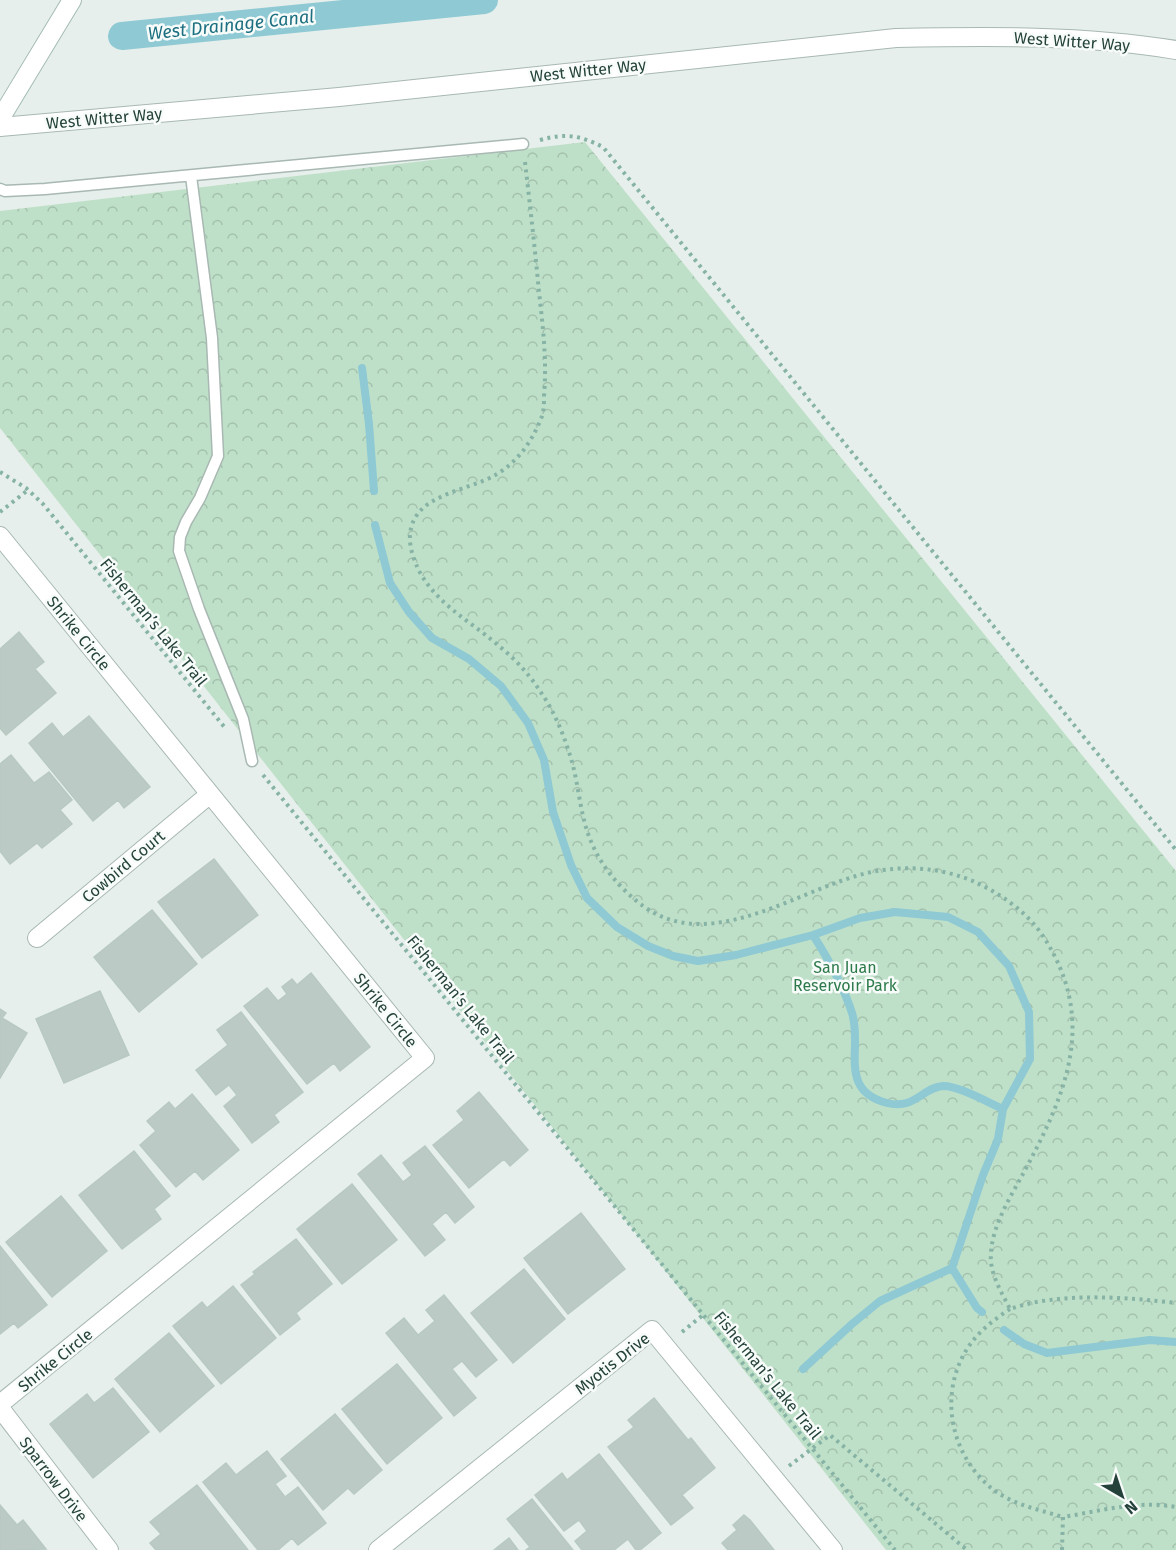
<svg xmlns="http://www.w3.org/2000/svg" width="1176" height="1550" viewBox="0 0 1176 1550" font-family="'Fira Sans',sans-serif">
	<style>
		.forest { fill: url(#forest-crowns) }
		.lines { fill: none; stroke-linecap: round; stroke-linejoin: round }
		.stream { stroke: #8ec9d4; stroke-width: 8 }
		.canal { stroke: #8ec9d4; stroke-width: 28 }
		.building { fill: #bbcac4; stroke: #b8c9c2; stroke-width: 1.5 }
		.service-casing { stroke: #a8b8b2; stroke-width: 13 }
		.minor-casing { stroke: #a8b8b2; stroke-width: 20 }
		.secondary-casing { stroke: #a4bbb3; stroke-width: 20 }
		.path { stroke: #86b3a5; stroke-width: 4; stroke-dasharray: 3 4.5; stroke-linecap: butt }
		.service { stroke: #fff; stroke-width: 10 }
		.minor { stroke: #fff; stroke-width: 18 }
		.secondary { stroke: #fff; stroke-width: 18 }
		.labels { text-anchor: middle; stroke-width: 5; stroke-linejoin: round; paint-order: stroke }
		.street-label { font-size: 16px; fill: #24423a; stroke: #f7fbf9 }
		.park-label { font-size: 16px; fill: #2d7a4b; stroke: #f7fbf9 }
		.water-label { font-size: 18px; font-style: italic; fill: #1c6f80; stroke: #f7fbf9 }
	</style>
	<defs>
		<pattern id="forest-crowns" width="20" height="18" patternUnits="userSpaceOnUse" patternTransform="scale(1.5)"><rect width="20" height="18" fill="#bfe0c8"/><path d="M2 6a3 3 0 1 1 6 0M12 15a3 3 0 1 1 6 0" fill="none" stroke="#a4c1ad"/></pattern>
	</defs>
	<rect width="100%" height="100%" fill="#e6efeb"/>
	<path class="forest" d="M 585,142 L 1176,871 L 1176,1550 L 886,1550 L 0,428 L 0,211 Z"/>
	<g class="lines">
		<path class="stream" d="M 362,368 L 369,424 L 374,491
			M 375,525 L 390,583 L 409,612 L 432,638 L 469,659 L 501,686 L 528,723 L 544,760 L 553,812 L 571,865 L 587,898 L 617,927 L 648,946 L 673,956 L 698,961 L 736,955 L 813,935 L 860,918 L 895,912 L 948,917 L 978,932 L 1009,966 L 1029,1012 L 1030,1059 L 1003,1109 L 998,1139 L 983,1175 L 952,1268 L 880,1301 L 852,1324 L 803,1369
			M 813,935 C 829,960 843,985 852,1013 C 863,1047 837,1090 887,1103 C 915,1110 923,1087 943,1086 C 959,1086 987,1102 1003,1109
			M 952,1268 L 977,1308 L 982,1312
			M 1004,1330 L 1024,1344 L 1047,1353 L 1150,1340 L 1176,1342"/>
		<path class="canal" d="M 122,36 L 484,0"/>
	</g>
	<path class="building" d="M 19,632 L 44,662 L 35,669 L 56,693 L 6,735 L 0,728 L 0,649 Z
		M 89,716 L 150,787 L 124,808 L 118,800 L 93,821 L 29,743 L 52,723 L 63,737 Z
		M 11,755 L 34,783 L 49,772 L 72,800 L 60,810 L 72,824 L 42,848 L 37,843 L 10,864 L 0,851 L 0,764 Z
		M 214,859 L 258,915 L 202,958 L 158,902 Z
		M 152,910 L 197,964 L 139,1012 L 94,957 Z
		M 311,973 L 370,1047 L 340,1071 L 334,1063 L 307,1084 L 244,1006 L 267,988 L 278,1001 L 287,994 L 282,987 L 292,979 L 297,985 Z
		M 100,991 L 129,1055 L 64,1083 L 36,1019 Z
		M 0,1009 L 6,1013 L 2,1018 L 27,1033 L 0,1078 Z
		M 241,1012 L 303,1092 L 274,1115 L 279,1122 L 252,1143 L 224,1106 L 237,1095 L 229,1085 L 216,1095 L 196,1070 L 228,1045 L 217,1030 Z
		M 479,1092 L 528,1150 L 510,1166 L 504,1159 L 469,1188 L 433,1145 L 464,1120 L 457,1111 Z
		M 192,1094 L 239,1150 L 203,1180 L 195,1171 L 176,1187 L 140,1145 L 156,1131 L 147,1121 L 169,1102 L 175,1109 Z
		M 425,1146 L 474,1207 L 455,1223 L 446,1212 L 432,1224 L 445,1240 L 425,1256 L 358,1174 L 381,1155 L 403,1182 L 412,1175 L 403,1163 Z
		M 134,1151 L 170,1196 L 154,1209 L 161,1219 L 122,1249 L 79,1195 Z
		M 352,1184 L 397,1240 L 342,1284 L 297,1229 Z
		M 61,1196 L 107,1251 L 52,1297 L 6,1242 Z
		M 581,1213 L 625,1269 L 568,1314 L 524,1258 Z
		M 296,1239 L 332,1284 L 296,1313 L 300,1319 L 280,1335 L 241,1285 L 255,1274 L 253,1272 Z
		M 0,1246 L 47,1305 L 18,1328 L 14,1323 L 0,1334 Z
		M 524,1269 L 565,1319 L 513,1363 L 471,1313 Z
		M 233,1286 L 276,1338 L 221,1384 L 173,1326 L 202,1302 L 207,1308 Z
		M 444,1295 L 497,1360 L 476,1377 L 462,1361 L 452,1369 L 476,1398 L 454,1416 L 386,1333 L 404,1318 L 418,1335 L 435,1321 L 426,1310 Z
		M 169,1333 L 214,1386 L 160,1432 L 115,1379 Z
		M 397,1364 L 442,1418 L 387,1464 L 342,1409 Z
		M 113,1388 L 149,1432 L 93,1478 L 50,1424 L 87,1394 L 94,1403 Z
		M 654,1398 L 688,1440 L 691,1438 L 715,1468 L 682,1495 L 693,1508 L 671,1525 L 608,1447 L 634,1427 L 628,1420 Z
		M 335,1414 L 382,1470 L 354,1494 L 348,1488 L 323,1510 L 281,1459 Z
		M 267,1451 L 286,1476 L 275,1484 L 285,1497 L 298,1487 L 326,1523 L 298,1545 L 292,1538 L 278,1550 L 258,1550 L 203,1482 L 226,1463 L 236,1475 Z
		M 599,1454 L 661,1533 L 640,1550 L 636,1550 L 628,1539 L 614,1550 L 582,1550 L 575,1541 L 587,1531 L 579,1520 L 564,1531 L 535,1495 L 562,1473 L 567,1480 Z
		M 197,1485 L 248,1550 L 156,1550 L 150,1543 L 161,1534 L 150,1522 Z
		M 532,1499 L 573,1550 L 526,1550 L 530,1547 L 507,1519 Z
		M 0,1505 L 17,1525 L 23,1520 L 46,1549 L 0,1550 Z
		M 744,1515 L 750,1520 L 774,1550 L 728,1550 L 722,1543 L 737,1530 L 733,1525 Z
		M 509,1538 L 518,1550 L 494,1550 Z"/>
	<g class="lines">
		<defs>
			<path id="service" d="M 191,176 L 212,338 L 218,456 L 200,498 L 186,522 L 180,537 L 179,551 L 199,609 L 243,719 L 252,761
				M 0,189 L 5,191 L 45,189 L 523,144"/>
			<path id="minor" d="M 0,127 L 339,97 L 896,38 C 989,36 1084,35 1176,50
				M 0,536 L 425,1058 L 0,1404
				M 37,938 L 210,794
				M 0,1408 L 109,1550
				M 378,1550 L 652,1330 L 833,1550"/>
			<path id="secondary" d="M 0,119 L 72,0"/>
		</defs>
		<use href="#service" class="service-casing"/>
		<use href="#minor" class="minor-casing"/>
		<use href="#secondary" class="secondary-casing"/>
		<path class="path" d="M 540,140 C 566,133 579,135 603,147 L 1176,850
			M 525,162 C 530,205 535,249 539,292 C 543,327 547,361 544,396 C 544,405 544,413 540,421 C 531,443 517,462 497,474 C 468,492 413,493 410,535 C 409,547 414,559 418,569 C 437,605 469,620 499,646 C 515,659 529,674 540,691 C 555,712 565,738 572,762 C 579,787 580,814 590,839 C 600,865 620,889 643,906 C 707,953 791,895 856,876 C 895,864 939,866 975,882 C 1001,894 1027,912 1043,936 C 1098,1020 1067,1092 1024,1172 C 1011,1196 993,1224 991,1252 C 989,1273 1001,1291 1010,1309 C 1058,1292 1126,1297 1176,1303
			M 0,472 L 26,488 L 43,504 L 226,729
			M 0,512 L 28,490
			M 263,775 L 895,1550
			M 1010,1309 C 995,1319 979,1331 969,1346 C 937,1393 950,1457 995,1491 C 1015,1505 1040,1510 1063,1517
			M 682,1332 L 703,1315
			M 789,1466 L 830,1435 L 967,1550
			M 1062,1550 L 1063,1517 C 1100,1511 1139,1500 1176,1507"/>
		<use href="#service" class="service"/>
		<use href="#minor" class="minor"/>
		<use href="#secondary" class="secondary"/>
	</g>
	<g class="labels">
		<g class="street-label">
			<text transform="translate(1072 41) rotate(4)" y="6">West Witter Way</text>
			<text transform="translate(588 70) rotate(-6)" y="6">West Witter Way</text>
			<text transform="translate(104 118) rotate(-5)" y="6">West Witter Way</text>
			<text transform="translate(154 622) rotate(51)" y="6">Fisherman’s Lake Trail</text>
			<text transform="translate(79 633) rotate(51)" y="6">Shrike Circle</text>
			<text transform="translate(123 866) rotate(-40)" y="6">Cowbird Court</text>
			<text transform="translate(461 999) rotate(51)" y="6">Fisherman’s Lake Trail</text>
			<text transform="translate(386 1010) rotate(51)" y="6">Shrike Circle</text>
			<text transform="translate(55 1360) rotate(-39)" y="6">Shrike Circle</text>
			<text transform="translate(612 1363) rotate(-38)" y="6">Myotis Drive</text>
			<text transform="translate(768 1375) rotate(51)" y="6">Fisherman’s Lake Trail</text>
			<text transform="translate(54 1479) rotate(53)" y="6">Sparrow Drive</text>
		</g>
		<g class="park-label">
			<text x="845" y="973">San Juan<tspan x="845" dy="18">Reservoir Park</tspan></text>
		</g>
		<g class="water-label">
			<text transform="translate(231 25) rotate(-6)" y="6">West Drainage Canal</text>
		</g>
	</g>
	<g transform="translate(1122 1496) rotate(141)" stroke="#f7fbf9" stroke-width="4.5" paint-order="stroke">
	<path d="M0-4.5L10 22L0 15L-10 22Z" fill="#24423a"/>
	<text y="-9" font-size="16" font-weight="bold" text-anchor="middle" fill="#24423a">N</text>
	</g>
</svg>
